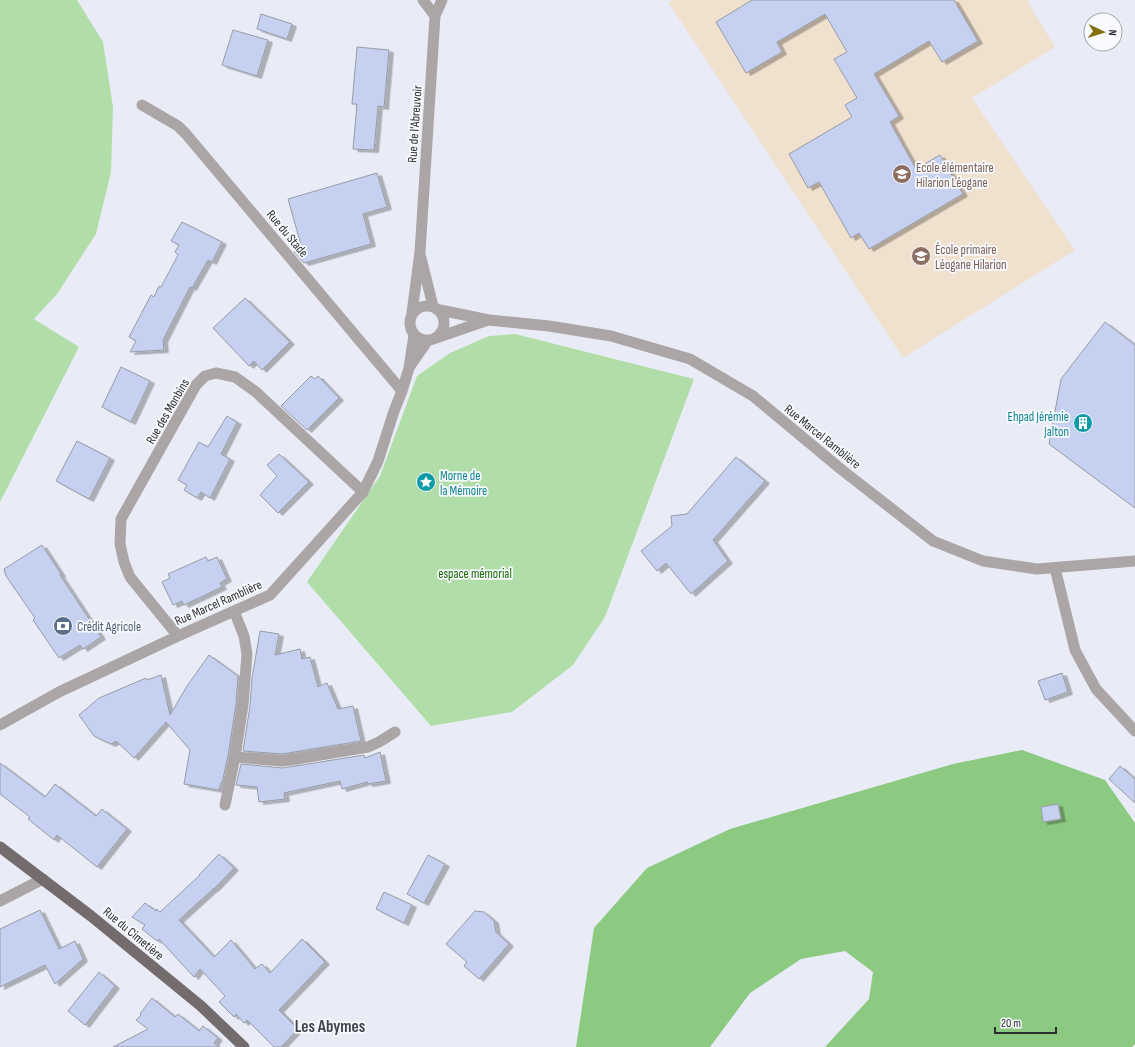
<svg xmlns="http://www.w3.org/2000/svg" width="1135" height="1047" viewBox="0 0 1135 1047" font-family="'Sofia Sans Condensed',sans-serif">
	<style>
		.education { fill: #f0e0ce }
		.green { fill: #b1dea8 }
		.forest { fill: #8cc981 }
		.building { fill: #c6d1f2; stroke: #979ba4; filter: url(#shadow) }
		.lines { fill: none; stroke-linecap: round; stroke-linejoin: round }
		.minor { stroke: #aba5a6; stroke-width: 11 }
		.primary { stroke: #746b6c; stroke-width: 11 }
		.labels { text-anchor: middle; stroke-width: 3.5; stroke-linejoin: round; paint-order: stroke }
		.street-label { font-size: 13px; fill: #2b2c30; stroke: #f8fafe }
		.education-label { font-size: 13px; fill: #785e54; stroke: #f8fafe; text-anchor: start }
		.culture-label { font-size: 13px; fill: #0d838f; stroke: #f8fafe; text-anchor: end }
		.park-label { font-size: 13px; fill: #156700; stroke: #f8fafe }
		.service-label { font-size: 13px; fill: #4e5e75; stroke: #f8fafe; text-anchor: start }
		.district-label { font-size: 17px; font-weight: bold; fill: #42444d; stroke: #f8fafe }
	</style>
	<defs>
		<filter id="shadow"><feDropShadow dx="4.5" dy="2.5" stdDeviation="0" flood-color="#0004"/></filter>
	</defs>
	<rect width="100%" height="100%" fill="#e9ecf7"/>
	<path class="education" d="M 672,0 L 1027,0 L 1055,47 L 972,98 L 1075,250 L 903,358 L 668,2 Z"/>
	<path class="green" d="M 0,0 L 77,0 L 103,42 L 113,107 L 111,172 L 96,234 L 57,294 L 34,319 L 79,347 L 0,502 Z
		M 515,334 L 694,379 L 605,617 L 573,665 L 512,712 L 431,726 L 307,582 L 380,476 L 417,376 L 450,353 L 489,336 Z"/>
	<path class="forest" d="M 1022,750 L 1105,780 L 1135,823 L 1135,1044 L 1132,1047 L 825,1047 L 869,999 L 873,972 L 845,951 L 801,959 L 750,993 L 710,1047 L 576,1047 L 594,928 L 647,868 L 730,829 L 953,764 Z"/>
	<path class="building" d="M 752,0 L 954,0 L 978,41 L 942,62 L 929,41 L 874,74 L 899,116 L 890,122 L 916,169 L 940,155 L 963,194 L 869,249 L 859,233 L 851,238 L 819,182 L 808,188 L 789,154 L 852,117 L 845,105 L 857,98 L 834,59 L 847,52 L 825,14 L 777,42 L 782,52 L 746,73 L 716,22 Z
		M 261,14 L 292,24 L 287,39 L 257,29 Z
		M 233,30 L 268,40 L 257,76 L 222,65 Z
		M 357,47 L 389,50 L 384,107 L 378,106 L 374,150 L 353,149 L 357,104 L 352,104 Z
		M 377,173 L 387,207 L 363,214 L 371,244 L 304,263 L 294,252 L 301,245 L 288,199 Z
		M 182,222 L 222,242 L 212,262 L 208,260 L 192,288 L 190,287 L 163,340 L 164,350 L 130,352 L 136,341 L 129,337 L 151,295 L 154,297 L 159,286 L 161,287 L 178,255 L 175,252 L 179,245 L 171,241 Z
		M 245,298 L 290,342 L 262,370 L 254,361 L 249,366 L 213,328 Z
		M 1105,322 L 1135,345 L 1135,508 L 1049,444 L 1061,379 Z
		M 121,367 L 150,381 L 131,422 L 102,407 Z
		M 311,376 L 315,379 L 318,376 L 339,398 L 307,430 L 281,406 Z
		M 227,416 L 237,422 L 221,454 L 230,459 L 210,498 L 201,492 L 197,498 L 184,490 L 187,485 L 178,480 L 199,442 L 208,447 Z
		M 77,441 L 110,458 L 89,499 L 56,481 Z
		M 279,454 L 309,482 L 278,513 L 260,495 L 277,476 L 267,465 Z
		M 736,457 L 765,481 L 713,540 L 728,561 L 691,594 L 666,563 L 657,571 L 641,551 L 672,526 L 671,516 L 687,514 Z
		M 42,545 L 61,574 L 60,575 L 101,637 L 83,649 L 80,645 L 59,658 L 33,620 L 35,618 L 6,576 L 4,569 Z
		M 206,557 L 208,561 L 217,557 L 227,579 L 220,583 L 222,587 L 184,605 L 182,601 L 173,605 L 162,582 L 170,578 L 168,574 Z
		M 260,631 L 279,634 L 275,655 L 300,649 L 302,659 L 310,657 L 318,687 L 327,683 L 338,709 L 353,706 L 361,741 L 282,754 L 243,751 L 250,706 L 252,678 Z
		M 209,655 L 238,676 L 236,704 L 228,756 L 222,783 L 221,783 L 219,790 L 184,784 L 190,750 L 166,722 L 134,758 L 116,741 L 111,744 L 94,736 L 79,715 L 99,698 L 146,678 L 147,680 L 161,675 L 170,715 L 187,686 Z
		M 1062,673 L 1068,692 L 1045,700 L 1038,681 Z
		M 380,752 L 386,781 L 368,784 L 367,782 L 342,789 L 340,781 L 284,793 L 285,799 L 259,802 L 257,787 L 236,785 L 241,764 L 283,768 L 364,755 L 365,758 Z
		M 0,763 L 45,797 L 55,784 L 96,816 L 102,809 L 127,829 L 97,867 L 57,835 L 54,840 L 28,819 L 30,817 L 0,794 Z
		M 1120,766 L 1135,779 L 1135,803 L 1109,779 Z
		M 1058,804 L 1061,819 L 1043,822 L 1041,807 Z
		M 219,854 L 234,868 L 214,889 L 213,889 L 179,920 L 214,957 L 231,940 L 255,969 L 262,964 L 270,973 L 302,939 L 325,962 L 279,1010 L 298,1029 L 281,1047 L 274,1047 L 247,1020 L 244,1023 L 236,1014 L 234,1017 L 219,1002 L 225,996 L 200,969 L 194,977 L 159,939 L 157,941 L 142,929 L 145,925 L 132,917 L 145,903 L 156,911 L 157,909 L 160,912 L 200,875 L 199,875 Z
		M 428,855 L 445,864 L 424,903 L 407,894 Z
		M 384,892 L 412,905 L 404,923 L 376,909 Z
		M 40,910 L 59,949 L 75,941 L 83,959 L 55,984 L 45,965 L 0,987 L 0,929 Z
		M 475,911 L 484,912 L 494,921 L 496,932 L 509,944 L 479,979 L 464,966 L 467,962 L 446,944 Z
		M 99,972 L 115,986 L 85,1025 L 68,1011 Z
		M 152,998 L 175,1017 L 178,1014 L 199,1031 L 203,1026 L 218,1038 L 214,1043 L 219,1047 L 113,1047 L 148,1029 L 136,1020 L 141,1015 L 140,1014 Z"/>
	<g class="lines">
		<path class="minor" d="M 423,0 L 435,16
			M 142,105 L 178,126 L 186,134 L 402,391
			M 421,258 L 433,306
			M410 323a17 17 0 1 1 34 0a17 17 0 1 1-34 0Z
			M 440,310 L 489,320 L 549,326 L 611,336 L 690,359 L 753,396 L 842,470 L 933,541 L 983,561 L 1037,569 L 1135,561
			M 412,313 L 420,252 L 435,16 L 442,0
			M 436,338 L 488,320
			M 410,366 L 428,340
			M 1055,568 L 1075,650 L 1096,689 L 1135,731
			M 178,636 L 130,577 L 124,562 L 120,544 L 121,519 L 196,385 L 205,376 L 216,373 L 235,377 L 256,392 L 363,492
			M 0,725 L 59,692 L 178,636 L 270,595 L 363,492 L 378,461 L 394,411 L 402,391 L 409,368 L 414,335
			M 235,757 L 282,761 L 291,760 L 368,747 L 379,742 L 395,732
			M 225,805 L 235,757 L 243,705 L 247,654 L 244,636 L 234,611
			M 0,901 L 43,879"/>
		<path class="primary" d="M 0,847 L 91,916 L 201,1006 L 244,1047"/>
	</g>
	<defs>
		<symbol id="school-disc" viewBox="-11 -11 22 22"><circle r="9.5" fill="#8d6e63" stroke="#f8fafe"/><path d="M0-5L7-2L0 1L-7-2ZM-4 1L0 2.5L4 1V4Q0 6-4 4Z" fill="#fff"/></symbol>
		<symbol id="building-disc" viewBox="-11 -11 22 22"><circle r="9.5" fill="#0f9aa8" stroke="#f8fafe"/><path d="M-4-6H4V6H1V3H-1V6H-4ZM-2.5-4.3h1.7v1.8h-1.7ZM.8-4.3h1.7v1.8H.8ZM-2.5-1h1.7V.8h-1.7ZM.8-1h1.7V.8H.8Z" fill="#fff"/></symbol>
		<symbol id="sight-disc" viewBox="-11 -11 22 22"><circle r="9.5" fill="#0f9aa8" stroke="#f8fafe"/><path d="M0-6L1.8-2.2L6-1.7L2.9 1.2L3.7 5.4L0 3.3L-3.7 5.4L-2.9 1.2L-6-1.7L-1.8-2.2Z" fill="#fff"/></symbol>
		<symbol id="bank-disc" viewBox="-11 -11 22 22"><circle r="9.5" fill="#5c6f8a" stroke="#f8fafe"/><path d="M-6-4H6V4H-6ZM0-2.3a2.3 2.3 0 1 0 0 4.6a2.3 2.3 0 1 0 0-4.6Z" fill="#fff"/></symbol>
	</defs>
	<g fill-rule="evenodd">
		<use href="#school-disc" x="891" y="163" width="22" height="22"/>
		<use href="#school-disc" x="910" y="245" width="22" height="22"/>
		<use href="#building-disc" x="1072" y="412" width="22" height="22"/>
		<use href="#sight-disc" x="415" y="471" width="22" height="22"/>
		<use href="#bank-disc" x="52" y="615" width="22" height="22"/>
	</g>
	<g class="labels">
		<g class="street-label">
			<text transform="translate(414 124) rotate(-86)" y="5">Rue de l'Abreuvoir</text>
			<text transform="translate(288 233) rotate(50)" y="5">Rue du Stade</text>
			<text transform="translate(167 411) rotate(-60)" y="5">Rue des Monbins</text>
			<text transform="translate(823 436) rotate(39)" y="5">Rue Marcel Ramblière</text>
			<text transform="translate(218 602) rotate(-24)" y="5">Rue Marcel Ramblière</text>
			<text transform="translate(134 933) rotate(40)" y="5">Rue du Cimetière</text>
		</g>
		<g class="education-label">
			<text x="916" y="172">Ecole élémentaire<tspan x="916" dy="15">Hilarion Léogane</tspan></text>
			<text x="935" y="254">École primaire<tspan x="935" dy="15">Léogane Hilarion</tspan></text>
		</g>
		<g class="culture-label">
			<text x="1069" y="421">Ehpad Jérémie<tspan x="1069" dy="15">Jalton</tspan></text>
			<text x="440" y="480" text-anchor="start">Morne de<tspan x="440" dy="15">la Mémoire</tspan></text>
		</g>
		<g class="park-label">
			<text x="475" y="578">espace mémorial</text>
		</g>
		<g class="service-label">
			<text x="77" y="631">Crédit Agricole</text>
		</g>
		<g class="district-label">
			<text x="330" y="1032">Les Abymes</text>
		</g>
	</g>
	<g transform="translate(1103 32) rotate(94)"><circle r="19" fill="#f8fafe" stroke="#a6a8ac"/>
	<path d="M0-3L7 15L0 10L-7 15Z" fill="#816e0c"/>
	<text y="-6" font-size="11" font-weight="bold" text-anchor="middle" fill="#2b2c30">N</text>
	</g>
	<path d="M995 1027v6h61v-6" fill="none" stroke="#2b2c30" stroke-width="2"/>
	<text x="1001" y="1027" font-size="12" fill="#2b2c30" stroke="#f8fafe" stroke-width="3" paint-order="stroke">20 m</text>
</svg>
